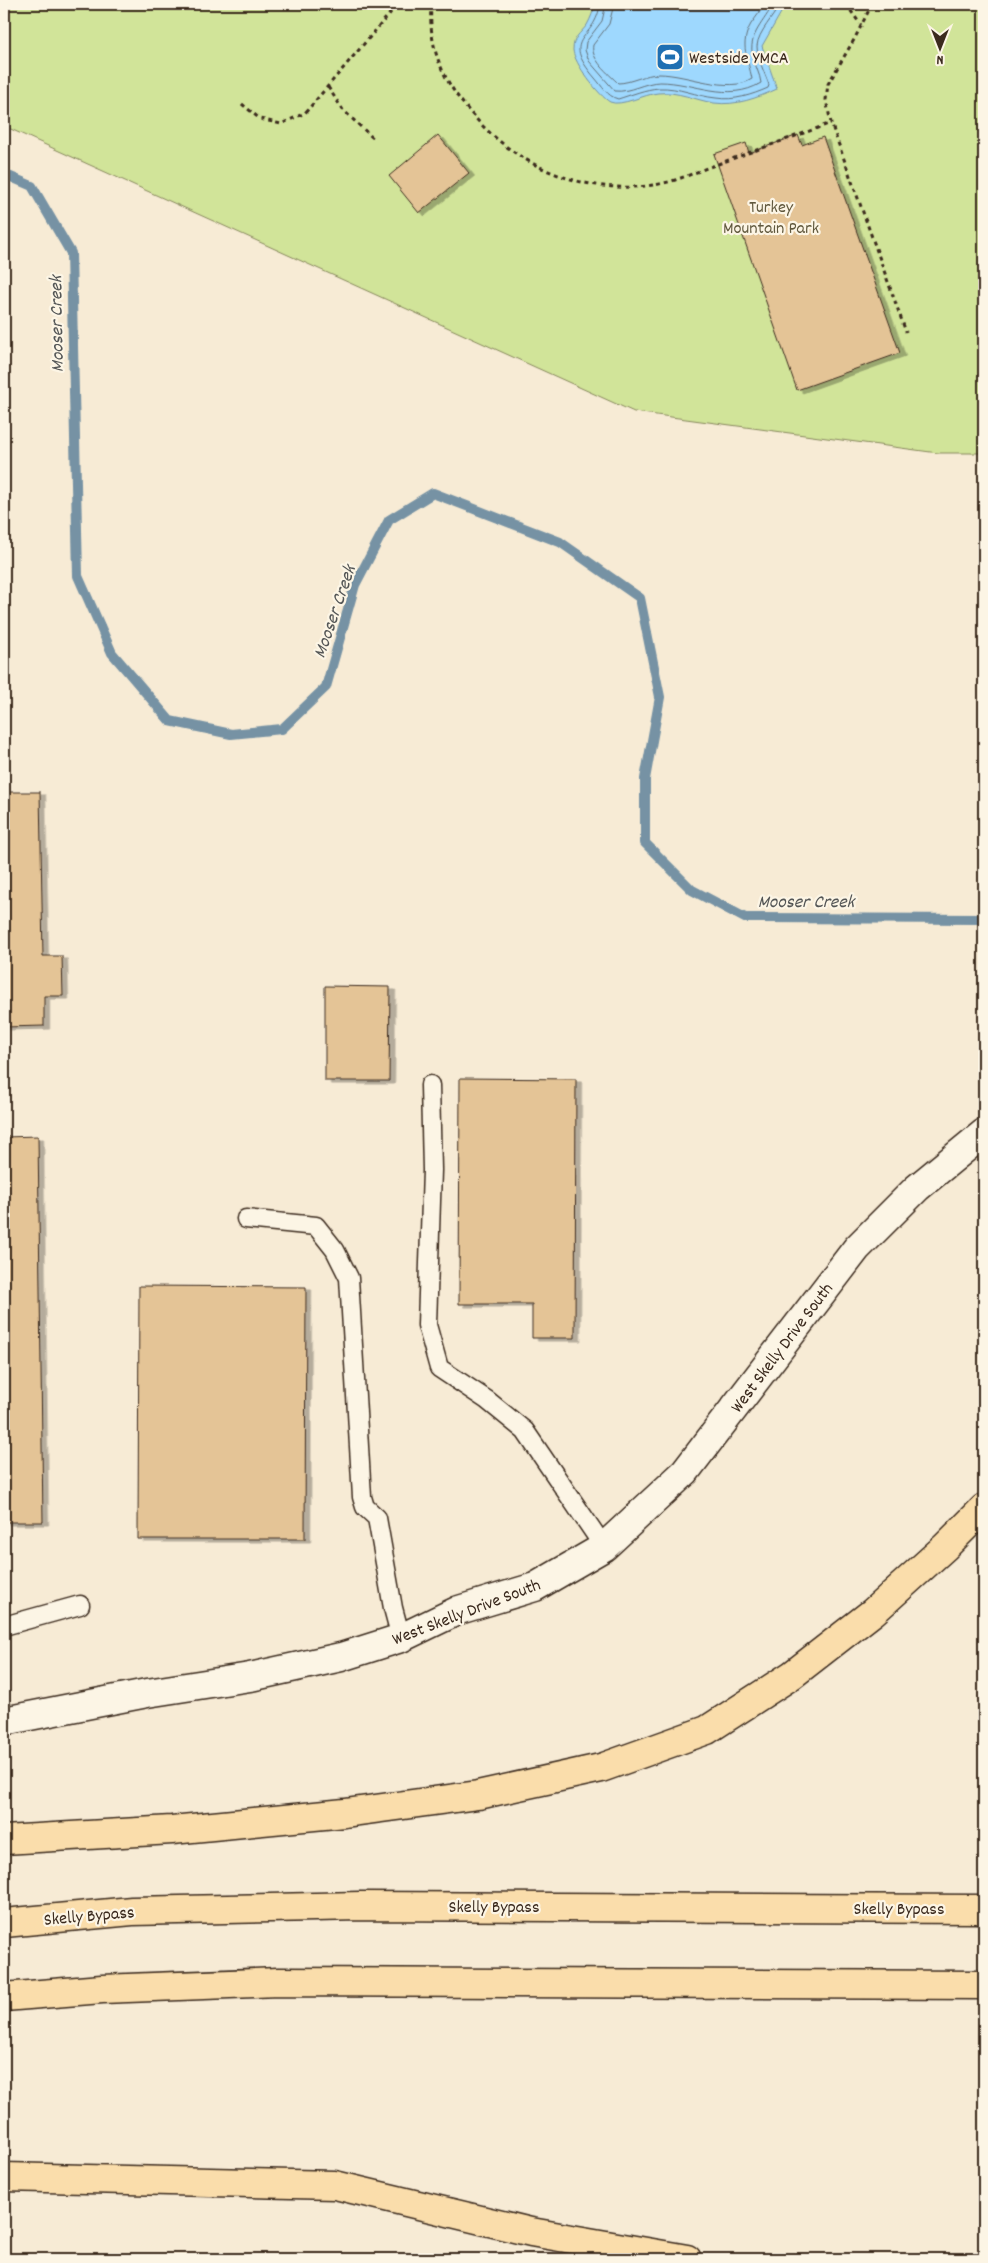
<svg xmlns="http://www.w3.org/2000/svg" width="988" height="2263" viewBox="0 0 988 2263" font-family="Dekko,sans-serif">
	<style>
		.green { fill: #d1e499; stroke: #86875c }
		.water { fill: #9ed8fe; stroke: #7692a4 }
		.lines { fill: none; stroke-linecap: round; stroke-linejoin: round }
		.shore { stroke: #637078; stroke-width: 1 }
		.stream { stroke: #7692a4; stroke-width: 10 }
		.building { fill: #e4c496; stroke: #3b2a1e; filter: url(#shadow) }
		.lane-casing { stroke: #3b2a1e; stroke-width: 21 }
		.secondary-casing { stroke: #3b2a1e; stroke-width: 31 }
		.highway-casing { stroke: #3b2a1e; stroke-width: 31 }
		.path { stroke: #3b2a1e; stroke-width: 3; stroke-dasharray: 4 4; stroke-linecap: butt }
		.lane { stroke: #fcf5e5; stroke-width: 18 }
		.secondary { stroke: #fcf5e5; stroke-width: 28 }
		.highway { stroke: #faddab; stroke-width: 28 }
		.labels { text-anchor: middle; stroke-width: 4.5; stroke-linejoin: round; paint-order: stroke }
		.poi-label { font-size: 18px; fill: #3b2a1e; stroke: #fcf5e5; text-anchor: start }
		.park-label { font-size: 18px; fill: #60583d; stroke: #fcf5e5 }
		.street-label { font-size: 18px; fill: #3b2a1e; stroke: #fcf5e5 }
		.water-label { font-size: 19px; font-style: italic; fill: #545656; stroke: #fcf5e5 }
	</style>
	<defs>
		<filter id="shadow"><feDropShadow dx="5.5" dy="3" stdDeviation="0" flood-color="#0004"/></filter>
	</defs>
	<rect width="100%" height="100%" fill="#f7ebd5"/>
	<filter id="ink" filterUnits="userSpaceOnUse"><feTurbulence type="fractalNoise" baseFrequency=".02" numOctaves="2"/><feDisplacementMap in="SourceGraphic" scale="10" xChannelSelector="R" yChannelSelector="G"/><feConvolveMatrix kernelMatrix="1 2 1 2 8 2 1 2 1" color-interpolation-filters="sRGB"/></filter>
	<g filter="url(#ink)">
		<path class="green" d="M 4,4 L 984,4 L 984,453 L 938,453 L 634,412 L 4,126 Z"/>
		<path class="water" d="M 596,4 L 786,4 L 762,46 L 777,89 C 757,98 736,106 714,103 C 695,100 678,91 658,93 C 645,94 621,107 610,102 C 599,96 574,63 573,50 C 573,37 580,34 587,25 C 591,18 593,11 596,4 Z"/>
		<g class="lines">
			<path class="shore" d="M 600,4 C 596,42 558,35 595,78 C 602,86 607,96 618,99 C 631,95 645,89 659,88 C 679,87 696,96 716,98 C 734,101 752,95 768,88 L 769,85 C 765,73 757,59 757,46 C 758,32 774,17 780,4
				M 606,4 L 602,21 L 586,42 L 585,50 L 589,61 L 615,91 C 629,93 645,82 660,82 C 694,82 728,103 761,83 C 760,74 755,66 753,57 C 747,35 765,22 773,4
				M 614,4 L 609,24 L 593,45 C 590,59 609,74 618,83 C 631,83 645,74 659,74 C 687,74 729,94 752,79 C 748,58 739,45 751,24 C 756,17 761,11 765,4"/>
			<path class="stream" d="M 4,174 L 32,186 L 71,253 L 78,576 L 112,653 L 170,721 L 231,734 L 282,729 L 326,687 L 355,585 L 389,520 L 433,493 L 560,542 L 640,598 L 660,697 L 645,779 L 645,843 L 692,890 L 745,918 L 984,919"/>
		</g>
		<path class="building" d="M 438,135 L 469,173 L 419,213 L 389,176 Z
			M 798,135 L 802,145 L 823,137 L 900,353 L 797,390 L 714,154 L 746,143 L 749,153 Z
			M 4,792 L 40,792 L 43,956 L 62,956 L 63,996 L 44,996 L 44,1026 L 4,1027 Z
			M 325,986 L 390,987 L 389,1081 L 325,1081 Z
			M 460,1078 L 576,1079 L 575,1338 L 532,1338 L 532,1304 L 459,1304 Z
			M 38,1136 L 43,1522 L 4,1522 L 4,1137 Z
			M 139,1286 L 306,1287 L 305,1539 L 138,1539 Z"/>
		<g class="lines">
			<defs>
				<path id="lane" d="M 430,1085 L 432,1170 L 427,1325 L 439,1368 L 487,1400 L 525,1431 L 604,1547
					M 246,1219 L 316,1226 L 335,1250 L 349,1278 L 362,1497 L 365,1507 L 377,1518 L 393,1608 L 401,1638
					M 4,1626 L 80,1605"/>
				<path id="secondary" d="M 4,1721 L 147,1693 L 250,1677 L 341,1657 L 401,1638 L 459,1610 L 535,1587 L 604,1547 L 685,1472 L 857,1248 L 917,1188 L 984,1133"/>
				<path id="highway" d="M 4,1840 L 172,1830 L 345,1813 L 478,1795 L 601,1768 L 707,1730 L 792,1675 L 873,1612 L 945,1547 L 984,1508
					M 4,1923 L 132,1911 L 360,1906 L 984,1909
					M 4,1997 L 102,1989 L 278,1982 L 984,1985
					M 4,2177 L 335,2185 L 531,2232 L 687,2259"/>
			</defs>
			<use href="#lane" class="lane-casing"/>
			<use href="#secondary" class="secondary-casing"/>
			<use href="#highway" class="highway-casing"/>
			<path class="path" d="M 431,4 C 428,53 446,87 479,122 C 526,172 596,198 664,183 C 682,179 700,170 718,164 C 756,150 794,137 831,123
				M 846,4 L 861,25
				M 872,4 L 855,38 L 828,84 L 826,100 L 831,123 L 906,332
				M 328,87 L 343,110 L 375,140
				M 242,104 L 260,119 L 281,124 L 305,113 L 398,4"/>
			<use href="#lane" class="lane"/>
			<use href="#secondary" class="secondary"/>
			<use href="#highway" class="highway"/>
		</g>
	</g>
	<defs>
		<symbol id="stadium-square" viewBox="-11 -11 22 22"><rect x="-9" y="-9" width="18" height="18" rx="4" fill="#1f6fb2" stroke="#fcf5e5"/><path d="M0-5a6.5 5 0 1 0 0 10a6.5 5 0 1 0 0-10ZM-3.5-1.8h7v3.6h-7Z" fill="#fff"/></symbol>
	</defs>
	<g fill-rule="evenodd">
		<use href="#stadium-square" x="654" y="41" width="32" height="32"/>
	</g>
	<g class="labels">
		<g class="poi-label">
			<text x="689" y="63">Westside YMCA</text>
		</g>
		<g class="park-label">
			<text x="771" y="212">Turkey<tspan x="771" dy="21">Mountain Park</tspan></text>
		</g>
		<g class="street-label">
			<text transform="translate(781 1347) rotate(-53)" y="6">West Skelly Drive South</text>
			<text transform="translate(466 1611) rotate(-21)" y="6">West Skelly Drive South</text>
			<text x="494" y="1912">Skelly Bypass</text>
			<text x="899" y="1914">Skelly Bypass</text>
			<text transform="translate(89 1915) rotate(-5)" y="6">Skelly Bypass</text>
		</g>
		<g class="water-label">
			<text transform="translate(55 324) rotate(-91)" y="7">Mooser Creek</text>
			<text transform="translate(333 611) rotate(-71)" y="7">Mooser Creek</text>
			<text x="806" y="907">Mooser Creek</text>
		</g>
	</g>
	<rect width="988" height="2263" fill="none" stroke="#fcf5e5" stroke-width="20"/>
	<rect x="10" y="10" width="968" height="2243" fill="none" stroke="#3b2a1e" stroke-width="2" filter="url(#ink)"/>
	<g transform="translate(940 48) rotate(180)" stroke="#fcf5e5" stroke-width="4" paint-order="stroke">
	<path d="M0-4L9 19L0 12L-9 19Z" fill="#3b2a1e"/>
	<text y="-8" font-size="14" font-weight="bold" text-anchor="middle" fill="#3b2a1e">N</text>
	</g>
</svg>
